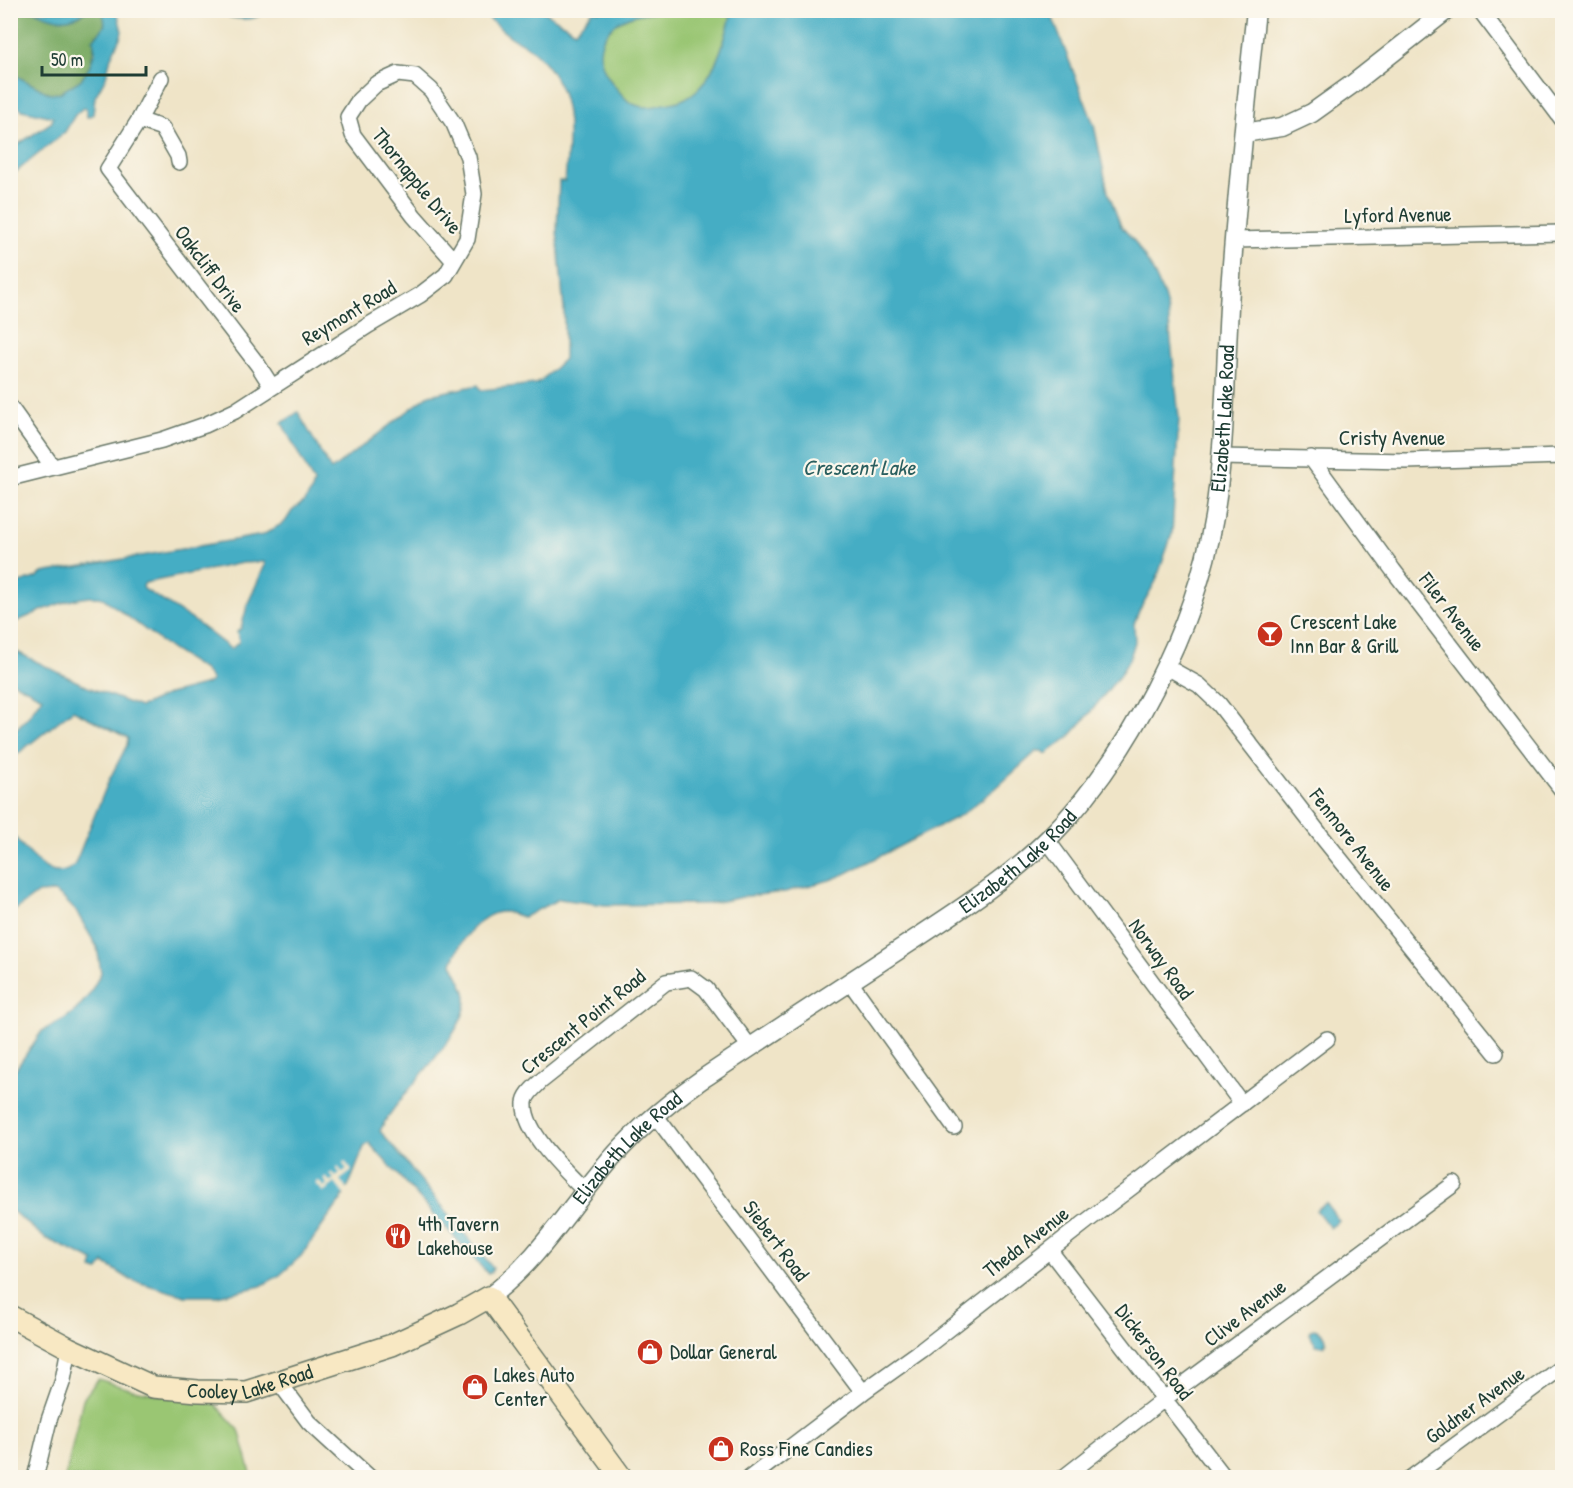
<svg xmlns="http://www.w3.org/2000/svg" width="1573" height="1488" viewBox="0 0 1573 1488" font-family="'Patrick Hand',sans-serif">
	<style>
		.green { fill: #9ac673; stroke: #5c8254; stroke-width: 1.5 }
		.forest { fill: #7bab65; stroke: #4d744c; stroke-width: 1.5 }
		.water { fill: #45adc4; stroke: #32757c; stroke-width: 1.5; fill-rule: evenodd }
		.pier { fill: #efe4c7 }
		.lines { fill: none; stroke-linecap: round; stroke-linejoin: round }
		.minor-casing { stroke: #687767; stroke-width: 18 }
		.tertiary-casing { stroke: #687767; stroke-width: 21 }
		.secondary-casing { stroke: #687767; stroke-width: 24 }
		.minor { stroke: #fff; stroke-width: 15 }
		.tertiary { stroke: #fff; stroke-width: 18 }
		.secondary { stroke: #f8e8c3; stroke-width: 21 }
		.labels { text-anchor: middle; stroke-width: 4.5; stroke-linejoin: round; paint-order: stroke }
		.street-label { font-size: 21px; fill: #1f3d34; stroke: #fbf7ec }
		.poi-label { font-size: 21px; fill: #1f3d34; stroke: #fbf7ec; text-anchor: start }
		.water-label { font-size: 22px; font-style: italic; fill: #2a5f5f; stroke: #fbf7ec }
	</style>
	<rect width="100%" height="100%" fill="#fbf7ec"/>
	<filter id="ink" filterUnits="userSpaceOnUse"><feTurbulence type="fractalNoise" baseFrequency=".0167" numOctaves="2"/><feDisplacementMap in="SourceGraphic" scale="12" xChannelSelector="R" yChannelSelector="G"/><feConvolveMatrix kernelMatrix="1 2 1 2 8 2 1 2 1" color-interpolation-filters="sRGB"/></filter>
	<filter id="wash" filterUnits="userSpaceOnUse"><feTurbulence type="fractalNoise" baseFrequency=".008" numOctaves="4" result="noise"/><feDisplacementMap in="SourceGraphic" scale="24" xChannelSelector="R" yChannelSelector="G"/><feGaussianBlur stdDeviation="1.35" result="paint"/><feColorMatrix in="noise" values="0 0 0 0 0 0 0 0 0 0 0 0 0 0 0 0 0 1.4 0 .05"/><feComposite in="paint" operator="in"/></filter>
	<g filter="url(#wash)">
		<rect width="100%" height="100%" fill="#efe4c7"/>
		<path class="green" d="M 674,10 L 732,11 C 726,38 714,84 686,98 C 679,102 671,103 664,105 C 654,107 643,109 633,104 C 626,101 621,93 616,88 C 599,68 591,43 616,24 C 631,12 655,12 674,10 Z
			M 98,1379 L 133,1390 L 215,1404 L 239,1430 L 252,1477 L 65,1478 L 83,1399 Z"/>
		<path class="forest" d="M 10,11 L 34,11 L 79,16 L 87,11 L 102,11 C 106,21 106,29 96,35 L 90,66 L 82,79 L 60,93 L 50,94 L 11,73 Z"/>
		<path class="water" d="M 34,11 L 87,11 C 66,24 55,20 34,11 Z
			M 102,11 L 117,11 L 122,31 L 121,36 L 111,57 L 106,77 L 95,97 L 93,115 L 87,117 L 86,108 L 83,108 L 75,115 L 65,132 L 11,176 L 11,149 L 52,122 L 53,117 L 22,110 L 11,100 L 11,73 L 50,94 L 60,93 L 82,79 L 90,66 L 95,51 L 93,39 C 104,28 108,27 102,11 Z
			M 227,11 L 266,11 C 256,21 242,20 229,17 Z
			M 480,11 L 543,11 L 575,31 L 593,11 L 674,11 C 655,12 631,12 616,24 C 591,43 599,68 616,88 C 621,93 626,101 633,104 C 643,109 654,107 664,104 C 671,103 679,102 686,98 C 714,84 726,38 732,11 L 1050,11 L 1094,125 L 1108,192 L 1121,226 L 1135,242 L 1152,269 L 1164,296 L 1168,312 L 1179,418 L 1172,534 L 1156,581 L 1139,611 L 1134,624 L 1135,642 L 1130,658 L 1120,675 L 1085,719 L 1068,738 L 1046,754 L 1043,751 L 1037,751 L 995,789 L 961,815 L 845,874 L 830,880 L 785,892 L 748,896 L 707,904 L 605,905 L 559,899 L 524,917 C 518,916 511,913 505,912 C 481,910 459,943 452,963 C 456,974 465,985 466,997 C 469,1035 396,1094 380,1131 L 493,1268 L 491,1273 L 487,1273 L 369,1143 L 364,1147 L 351,1180 L 341,1200 L 301,1256 L 280,1275 L 261,1286 L 217,1296 L 185,1296 L 131,1280 L 104,1263 L 98,1271 L 92,1269 L 94,1261 L 45,1238 L 11,1210 L 11,1076 L 42,1031 L 64,1019 L 76,1010 L 89,995 L 101,973 L 97,947 L 76,911 L 63,898 L 54,892 L 38,893 L 11,913 L 10,831 C 17,841 24,848 33,857 C 45,869 56,879 74,866 L 109,780 L 127,745 L 128,738 L 73,710 L 11,759 L 11,734 L 28,717 L 42,697 L 11,681 L 11,649 L 88,687 L 140,707 L 169,694 L 207,684 L 212,680 L 204,670 L 172,650 L 103,598 C 78,592 34,614 11,624 L 11,586 L 37,577 L 42,573 L 263,535 L 285,522 L 292,511 L 305,501 L 312,490 L 314,483 L 282,423 L 298,412 L 331,470 L 429,395 L 478,385 L 481,390 L 535,384 L 541,381 L 564,359 L 564,310 L 557,231 L 559,181 L 565,181 C 570,129 575,87 531,49 C 525,44 518,42 511,37 C 500,29 490,19 480,11 ZM 264,562 L 265,565 L 248,603 L 241,628 L 237,632 L 239,642 L 231,649 L 193,620 L 144,589 L 143,586 L 145,583 L 242,563 Z
			M 1326,1203 L 1339,1221 L 1330,1228 L 1316,1210 Z
			M 1314,1329 C 1321,1331 1326,1335 1326,1342 L 1323,1346 L 1316,1345 L 1309,1334 L 1310,1330 Z"/>
		<path class="pier" d="M 345,1162 L 352,1171 L 340,1180 L 349,1192 L 346,1197 L 335,1183 L 323,1192 L 316,1183 L 319,1181 L 324,1187 L 327,1184 L 324,1179 L 326,1177 L 330,1182 L 334,1179 L 330,1174 L 332,1172 L 336,1177 L 340,1174 L 337,1169 L 338,1167 L 343,1173 L 347,1169 L 343,1164 Z"/>
	</g>
	<g filter="url(#ink)">
		<g class="lines">
			<defs>
				<path id="minor" d="M 1480,10 L 1562,119
					M 139,120 L 161,78
					M 179,162 L 178,156 L 162,128 L 139,120 L 108,169 L 258,365 L 272,387
					M 1234,240 L 1562,233
					M 10,407 L 53,467
					M 1220,457 L 1406,461 L 1562,456
					M 1311,458 L 1393,570 L 1562,790
					M 10,478 L 162,440 L 205,425 L 235,411 L 369,325 L 420,295 L 446,275 L 467,239 L 474,194 L 468,157 L 454,124 L 431,90 L 415,76 L 398,74 L 376,84 L 359,100 L 348,117 L 353,135 L 414,216 L 454,261
					M 1165,666 L 1199,685 L 1219,704 L 1319,833 L 1496,1053
					M 1047,840 L 1242,1104
					M 850,982 L 954,1127
					M 655,1115 L 863,1392
					M 585,1191 C 566,1172 523,1132 525,1103 C 525,1095 535,1087 541,1081 L 666,982 L 691,978 L 706,989 L 750,1047
					M 1050,1251 L 1225,1478
					M 279,1382 L 309,1422 L 370,1478
					M 35,1478 L 49,1420 L 63,1380 L 69,1348
					M 750,1478 L 863,1392 L 922,1350 L 1087,1221 L 1327,1039
					M 1063,1478 L 1164,1399 L 1454,1184
					M 1411,1478 L 1562,1367"/>
				<g id="tertiary">
					<path d="M 1244,133 L 1282,127 L 1312,113 L 1354,83 L 1447,10"/>
					<path id="s1" d="M 489,1297 C 536,1262 565,1214 602,1170 C 630,1135 664,1106 701,1080 C 768,1035 835,992 903,947 C 953,914 1006,881 1049,838 C 1127,760 1196,627 1214,517 C 1226,443 1225,365 1230,290 C 1237,197 1246,103 1256,10"/>
				</g>
				<g id="secondary">
					<path id="s2" d="M 10,1316 L 69,1348 L 153,1387 L 198,1391 L 246,1392 L 392,1345 L 459,1314 L 489,1297 L 622,1478"/>
				</g>
			</defs>
			<use href="#minor" class="minor-casing"/>
			<use href="#tertiary" class="tertiary-casing"/>
			<use href="#secondary" class="secondary-casing"/>
			<use href="#minor" class="minor"/>
			<use href="#tertiary" class="tertiary"/>
			<use href="#secondary" class="secondary"/>
		</g>
	</g>
	<defs>
		<symbol id="bar-disc" viewBox="-11 -11 22 22"><circle r="9.5" fill="#c8321e" stroke="#fbf7ec"/><path d="M-6-5H6L.8 .8V4.5H3.5V6h-7V4.5H-.8V.8Z" fill="#fff"/></symbol>
		<symbol id="restaurant-disc" viewBox="-11 -11 22 22"><circle r="9.5" fill="#c8321e" stroke="#fbf7ec"/><path d="M-5-6h1v4h1v-4h1v4h1v-4h1v5L-1.5 .5V6h-2V.5L-5-1ZM5-6V6H3V1.5H1.5Q1.5-4 5-6Z" fill="#fff"/></symbol>
		<symbol id="shop-disc" viewBox="-11 -11 22 22"><circle r="9.5" fill="#c8321e" stroke="#fbf7ec"/><path d="M-5-2.5h2.3a2.7 3.5 0 0 1 5.4 0H5L5.5 6h-11ZM-1.5-2.5h3a1.5 2.3 0 0 0-3 0Z" fill="#fff"/></symbol>
	</defs>
	<g fill-rule="evenodd">
		<use href="#bar-disc" x="1255" y="619" width="30" height="30"/>
		<use href="#restaurant-disc" x="383" y="1221" width="30" height="30"/>
		<use href="#shop-disc" x="635" y="1337" width="30" height="30"/>
		<use href="#shop-disc" x="460" y="1372" width="30" height="30"/>
		<use href="#shop-disc" x="706" y="1434" width="30" height="30"/>
	</g>
	<g class="labels">
		<g class="street-label">
			<text transform="translate(417 181) rotate(51)" y="7">Thornapple Drive</text>
			<text transform="translate(1398 215) rotate(-1)" y="7">Lyford Avenue</text>
			<text transform="translate(210 269) rotate(53)" y="7">Oakcliff Drive</text>
			<text transform="translate(349 313) rotate(-31)" y="7">Reymont Road</text>
			<text dy="7" stroke="none"><textPath href="#s1" startOffset="1194">Elizabeth Lake Road</textPath></text>
			<text x="1392" y="445">Cristy Avenue</text>
			<text transform="translate(1452 612) rotate(52)" y="7">Filer Avenue</text>
			<text transform="translate(1352 840) rotate(52)" y="7">Fenmore Avenue</text>
			<text dy="7" stroke="none"><textPath href="#s1" startOffset="690">Elizabeth Lake Road</textPath></text>
			<text transform="translate(1161 959) rotate(54)" y="7">Norway Road</text>
			<text transform="translate(583 1022) rotate(-39)" y="7">Crescent Point Road</text>
			<text dy="7" stroke="none"><textPath href="#s1" startOffset="204">Elizabeth Lake Road</textPath></text>
			<text transform="translate(776 1241) rotate(53)" y="7">Siebert Road</text>
			<text transform="translate(1026 1242) rotate(-38)" y="7">Theda Avenue</text>
			<text transform="translate(1245 1313) rotate(-37)" y="7">Clive Avenue</text>
			<text transform="translate(1154 1352) rotate(53)" y="7">Dickerson Road</text>
			<text dy="7" stroke="none"><textPath href="#s2" startOffset="258">Cooley Lake Road</textPath></text>
			<text transform="translate(1475 1405) rotate(-36)" y="7">Goldner Avenue</text>
		</g>
		<g class="poi-label">
			<text x="1290" y="629">Crescent Lake<tspan x="1290" dy="24">Inn Bar &amp; Grill</tspan></text>
			<text x="418" y="1231">4th Tavern<tspan x="418" dy="24">Lakehouse</tspan></text>
			<text x="670" y="1359">Dollar General</text>
			<text x="494" y="1382">Lakes Auto<tspan x="494" dy="24">Center</tspan></text>
			<text x="740" y="1456">Ross Fine Candies</text>
		</g>
		<g class="water-label">
			<text x="859" y="475">Crescent Lake</text>
		</g>
	</g>
	<rect width="1573" height="1488" fill="none" stroke="#fbf7ec" stroke-width="36"/>
	<path d="M42 66v9h104v-9" fill="none" stroke="#1f3d34" stroke-width="3"/>
	<text x="51" y="66" font-size="18" fill="#1f3d34" stroke="#fbf7ec" stroke-width="4.5" paint-order="stroke">50 m</text>
</svg>
